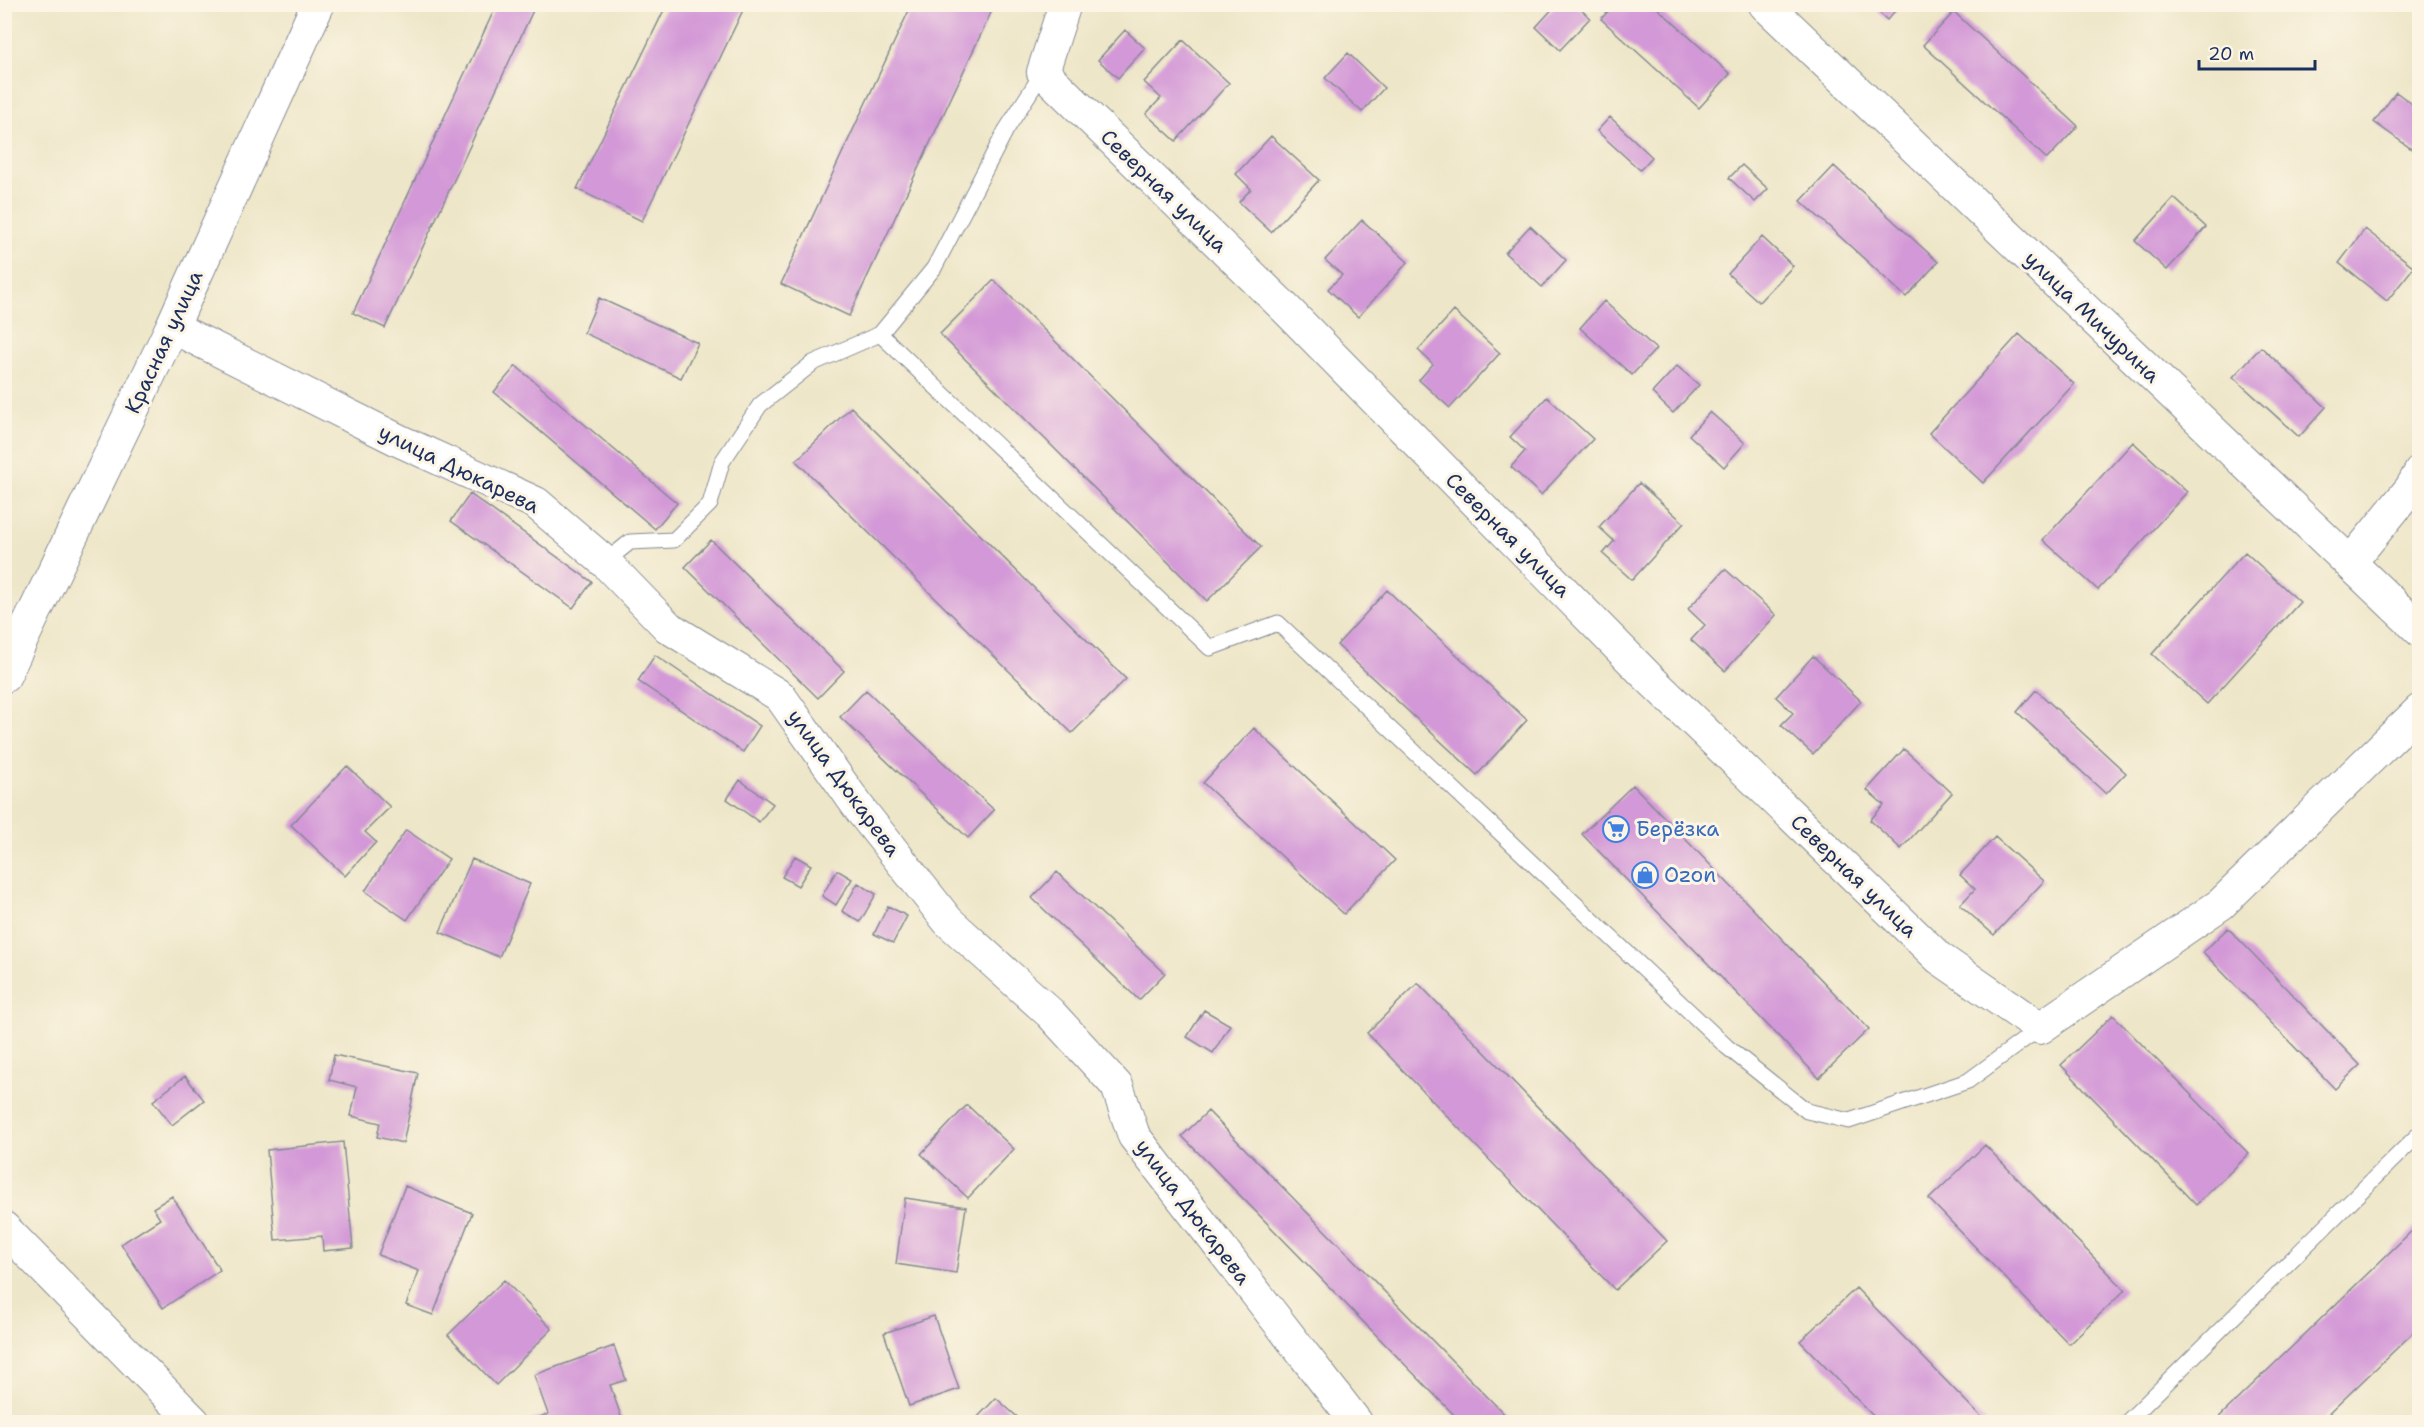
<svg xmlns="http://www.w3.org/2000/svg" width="2424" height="1427" viewBox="0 0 2424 1427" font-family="'Shantell Sans',sans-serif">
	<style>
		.building { fill: #d398d7 }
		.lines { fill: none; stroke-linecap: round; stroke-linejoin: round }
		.lane-casing { stroke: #848a93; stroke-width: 17 }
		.street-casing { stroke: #848a93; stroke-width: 34 }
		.secondary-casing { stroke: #848a93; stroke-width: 35 }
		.primary-casing { stroke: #848a93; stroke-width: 35 }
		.lane { stroke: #fff; stroke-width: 15 }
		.street { stroke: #fff; stroke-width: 32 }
		.secondary { stroke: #fff; stroke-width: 33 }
		.primary { stroke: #fff; stroke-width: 33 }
		.labels { text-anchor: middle; stroke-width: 6; stroke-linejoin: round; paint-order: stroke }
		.street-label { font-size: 21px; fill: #1b2f5e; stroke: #fcf5e5 }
		.shop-label { font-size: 21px; fill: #366cbe; stroke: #fcf5e5; text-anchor: start }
	</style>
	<rect width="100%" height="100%" fill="#fcf5e5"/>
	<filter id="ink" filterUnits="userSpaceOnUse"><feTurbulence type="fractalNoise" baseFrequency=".0167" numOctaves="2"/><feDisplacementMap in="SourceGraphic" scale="12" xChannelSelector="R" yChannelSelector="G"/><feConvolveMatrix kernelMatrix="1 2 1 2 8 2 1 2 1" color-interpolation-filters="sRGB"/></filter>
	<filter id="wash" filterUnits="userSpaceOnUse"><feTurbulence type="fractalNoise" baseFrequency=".008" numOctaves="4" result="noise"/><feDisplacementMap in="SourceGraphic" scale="24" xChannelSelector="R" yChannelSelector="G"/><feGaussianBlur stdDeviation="1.35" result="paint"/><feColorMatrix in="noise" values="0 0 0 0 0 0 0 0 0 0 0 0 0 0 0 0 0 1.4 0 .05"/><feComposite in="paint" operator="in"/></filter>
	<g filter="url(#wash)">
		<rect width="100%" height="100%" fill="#eee6c8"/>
		<g id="blocks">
			<path class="building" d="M 497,4 L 536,4 L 385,328 L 353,313 Z
				M 667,4 L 733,4 L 743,10 L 642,221 L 577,189 Z
				M 912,4 L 995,4 L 849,316 L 781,284 Z
				M 1557,4 L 1575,4 L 1590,18 L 1560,50 L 1536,27 Z
				M 1870,4 L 1901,4 L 1887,20 Z
				M 1614,5 L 1654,5 L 1730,74 L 1699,108 L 1601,19 Z
				M 1954,12 L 2078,126 L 2047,159 L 1923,45 Z
				M 1125,30 L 1145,48 L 1118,78 L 1098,60 Z
				M 1183,40 L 1229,83 L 1176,141 L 1146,114 L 1161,98 L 1144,82 Z
				M 1348,53 L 1384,88 L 1362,112 L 1325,78 Z
				M 2396,92 L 2420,110 L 2420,155 L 2374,122 Z
				M 1610,117 L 1652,157 L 1640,170 L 1597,131 Z
				M 1271,136 L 1319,180 L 1271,232 L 1239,202 L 1251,189 L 1236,174 Z
				M 1742,165 L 1768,189 L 1755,202 L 1729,178 Z
				M 1834,166 L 1938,262 L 1906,297 L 1801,201 Z
				M 2174,198 L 2206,227 L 2167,270 L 2135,241 Z
				M 1362,220 L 1408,262 L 1358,317 L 1328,289 L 1342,275 L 1325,260 Z
				M 1530,226 L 1566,260 L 1542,287 L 1505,253 Z
				M 2365,229 L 2414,267 L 2387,301 L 2339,263 Z
				M 1762,237 L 1793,266 L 1759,302 L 1728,274 Z
				M 994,280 L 1261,547 L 1207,601 L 940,334 Z
				M 599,298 L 698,343 L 681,378 L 584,333 Z
				M 1604,301 L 1656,349 L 1632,375 L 1580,328 Z
				M 1454,311 L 1500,353 L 1450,408 L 1419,380 L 1433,364 L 1418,350 Z
				M 2019,334 L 2074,384 L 1983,483 L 1929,433 Z
				M 2261,347 L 2326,407 L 2299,437 L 2233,377 Z
				M 516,366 L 677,503 L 655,529 L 494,392 Z
				M 1677,366 L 1699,385 L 1673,413 L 1652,393 Z
				M 1547,397 L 1593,439 L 1541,495 L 1511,467 L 1525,451 L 1510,437 Z
				M 851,407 L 1126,679 L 1072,733 L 796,461 Z
				M 1710,412 L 1745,443 L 1724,467 L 1689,435 Z
				M 2133,442 L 2187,492 L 2098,590 L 2043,540 Z
				M 1639,483 L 1684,523 L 1632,580 L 1603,554 L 1614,541 L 1599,527 Z
				M 470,494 L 592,582 L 573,608 L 451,521 Z
				M 711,540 L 844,671 L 818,698 L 685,567 Z
				M 2245,552 L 2300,602 L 2207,704 L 2152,654 Z
				M 1725,569 L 1776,615 L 1725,671 L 1691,640 L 1705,625 L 1688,609 Z
				M 1387,590 L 1527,720 L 1477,775 L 1337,645 Z
				M 655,655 L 760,726 L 743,752 L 638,681 Z
				M 1813,656 L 1861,701 L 1813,754 L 1781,725 L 1793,713 L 1776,697 Z
				M 866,690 L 994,810 L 968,838 L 840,717 Z
				M 2036,690 L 2126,773 L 2106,794 L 2017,712 Z
				M 1254,728 L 1395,860 L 1344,914 L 1203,783 Z
				M 1904,749 L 1952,793 L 1901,849 L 1870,820 L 1884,805 L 1867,790 Z
				M 347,766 L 390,807 L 365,832 L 376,842 L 345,876 L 291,825 Z
				M 740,780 L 773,804 L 759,822 L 727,799 Z
				M 1633,785 L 1869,1029 L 1819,1078 L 1582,834 Z
				M 406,830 L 449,859 L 407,920 L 365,891 Z
				M 1995,837 L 2044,881 L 1994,935 L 1960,905 L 1975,889 L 1960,875 Z
				M 795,856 L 811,865 L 798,886 L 782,877 Z
				M 472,859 L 530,884 L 499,957 L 440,932 Z
				M 837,870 L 852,879 L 836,905 L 822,896 Z
				M 1057,872 L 1165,973 L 1139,1000 L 1032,898 Z
				M 858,883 L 876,894 L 860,922 L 842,911 Z
				M 888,906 L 907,916 L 893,943 L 874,934 Z
				M 2228,928 L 2360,1065 L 2335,1089 L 2203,952 Z
				M 1418,983 L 1667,1241 L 1615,1290 L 1367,1033 Z
				M 1204,1010 L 1230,1025 L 1213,1053 L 1187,1037 Z
				M 2113,1015 L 2249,1154 L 2196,1205 L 2061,1065 Z
				M 334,1055 L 418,1073 L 403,1143 L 377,1137 L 380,1123 L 351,1116 L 357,1087 L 329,1080 Z
				M 185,1076 L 204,1100 L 172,1125 L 153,1101 Z
				M 967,1105 L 1014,1149 L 968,1198 L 921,1154 Z
				M 1208,1111 L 1512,1422 L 1461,1422 L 1182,1136 Z
				M 343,1142 L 353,1248 L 323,1251 L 322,1236 L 275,1240 L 267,1150 Z
				M 1985,1145 L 2125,1290 L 2069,1344 L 1929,1199 Z
				M 405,1186 L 472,1213 L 433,1315 L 406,1305 L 419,1271 L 378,1255 Z
				M 172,1196 L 220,1270 L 163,1308 L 121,1244 L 160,1219 L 153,1208 Z
				M 905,1198 L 966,1207 L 956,1273 L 896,1264 Z
				M 2420,1223 L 2420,1326 L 2320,1422 L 2214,1422 Z
				M 504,1280 L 552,1329 L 496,1385 L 448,1335 Z
				M 1856,1288 L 1986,1422 L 1879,1422 L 1800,1341 Z
				M 934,1316 L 959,1389 L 909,1406 L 884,1333 Z
				M 614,1346 L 626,1380 L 610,1385 L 623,1422 L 526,1422 L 548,1414 L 534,1375 Z
				M 996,1398 L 1023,1422 L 973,1422 Z"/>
		</g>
	</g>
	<g filter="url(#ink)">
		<use href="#blocks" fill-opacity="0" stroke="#848a93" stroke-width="1.5"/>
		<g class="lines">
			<defs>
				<path id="lane" d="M 880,334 L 934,268 L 1006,130 L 1043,72
					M 605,562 L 630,542 L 674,540 L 710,504 L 722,462 L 760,405 L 813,363 L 880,334 L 1210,648 L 1278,623 L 1727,1047 L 1807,1111 L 1849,1121 L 1968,1081 L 2040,1028
					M 2127,1422 L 2420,1133"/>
				<path id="street" d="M 1065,4 L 1043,72 L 1287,310 L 1647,676 L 1939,958 L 2040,1028 L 2221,904 L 2420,710
					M 172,327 L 400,441 L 536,503 L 605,562 L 668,627 L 780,696 L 859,808 L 948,921 L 1050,1013 L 1117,1086 L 1134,1136 L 1356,1422
					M 2350,563 L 2411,488 L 2420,472
					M 4,1228 L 194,1422"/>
				<path id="secondary" d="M 1765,4 L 2420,630"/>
				<path id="primary" d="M 4,676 L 172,327 L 318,4"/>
			</defs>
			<use href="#lane" class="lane-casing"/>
			<use href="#street" class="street-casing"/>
			<use href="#secondary" class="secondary-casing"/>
			<use href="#primary" class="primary-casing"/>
			<use href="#lane" class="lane"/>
			<use href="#street" class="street"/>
			<use href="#secondary" class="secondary"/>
			<use href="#primary" class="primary"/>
		</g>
	</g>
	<defs>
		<symbol id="supermarket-ring" viewBox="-11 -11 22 22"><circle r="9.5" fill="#fcf5e5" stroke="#3f7fe0" stroke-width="1.5"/><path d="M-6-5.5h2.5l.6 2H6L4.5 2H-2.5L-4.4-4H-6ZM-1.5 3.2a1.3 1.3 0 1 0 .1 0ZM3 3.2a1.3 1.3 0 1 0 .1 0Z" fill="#3f7fe0"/></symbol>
		<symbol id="shop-ring" viewBox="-11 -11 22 22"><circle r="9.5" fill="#fcf5e5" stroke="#3f7fe0" stroke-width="1.5"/><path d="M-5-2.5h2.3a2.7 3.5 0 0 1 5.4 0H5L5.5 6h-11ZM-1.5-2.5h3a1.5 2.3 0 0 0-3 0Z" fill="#3f7fe0"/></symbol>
	</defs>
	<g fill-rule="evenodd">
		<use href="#supermarket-ring" x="1601" y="814" width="30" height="30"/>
		<use href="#shop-ring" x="1630" y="860" width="30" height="30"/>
	</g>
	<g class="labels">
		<g class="street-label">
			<text transform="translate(1164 191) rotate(44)" y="7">Северная улица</text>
			<text transform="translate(2092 317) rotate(44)" y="7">улица Мичурина</text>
			<text transform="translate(164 342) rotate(-65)" y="7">Красная улица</text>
			<text transform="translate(459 469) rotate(26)" y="7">улица Дюкарева</text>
			<text transform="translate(1508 535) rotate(45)" y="7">Северная улица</text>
			<text transform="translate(844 783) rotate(54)" y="7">улица Дюкарева</text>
			<text transform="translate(1854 876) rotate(44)" y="7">Северная улица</text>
			<text transform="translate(1193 1212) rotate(53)" y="7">улица Дюкарева</text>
		</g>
		<g class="shop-label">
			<text x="1636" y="836">Берёзка</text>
			<text x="1664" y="882">Ozon</text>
		</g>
	</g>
	<rect width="2424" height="1427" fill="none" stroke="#fcf5e5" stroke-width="24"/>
	<path d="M2199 60v9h116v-9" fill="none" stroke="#1b2f5e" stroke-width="3"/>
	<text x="2208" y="60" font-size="18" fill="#1b2f5e" stroke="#fcf5e5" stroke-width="4.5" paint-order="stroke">20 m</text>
</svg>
